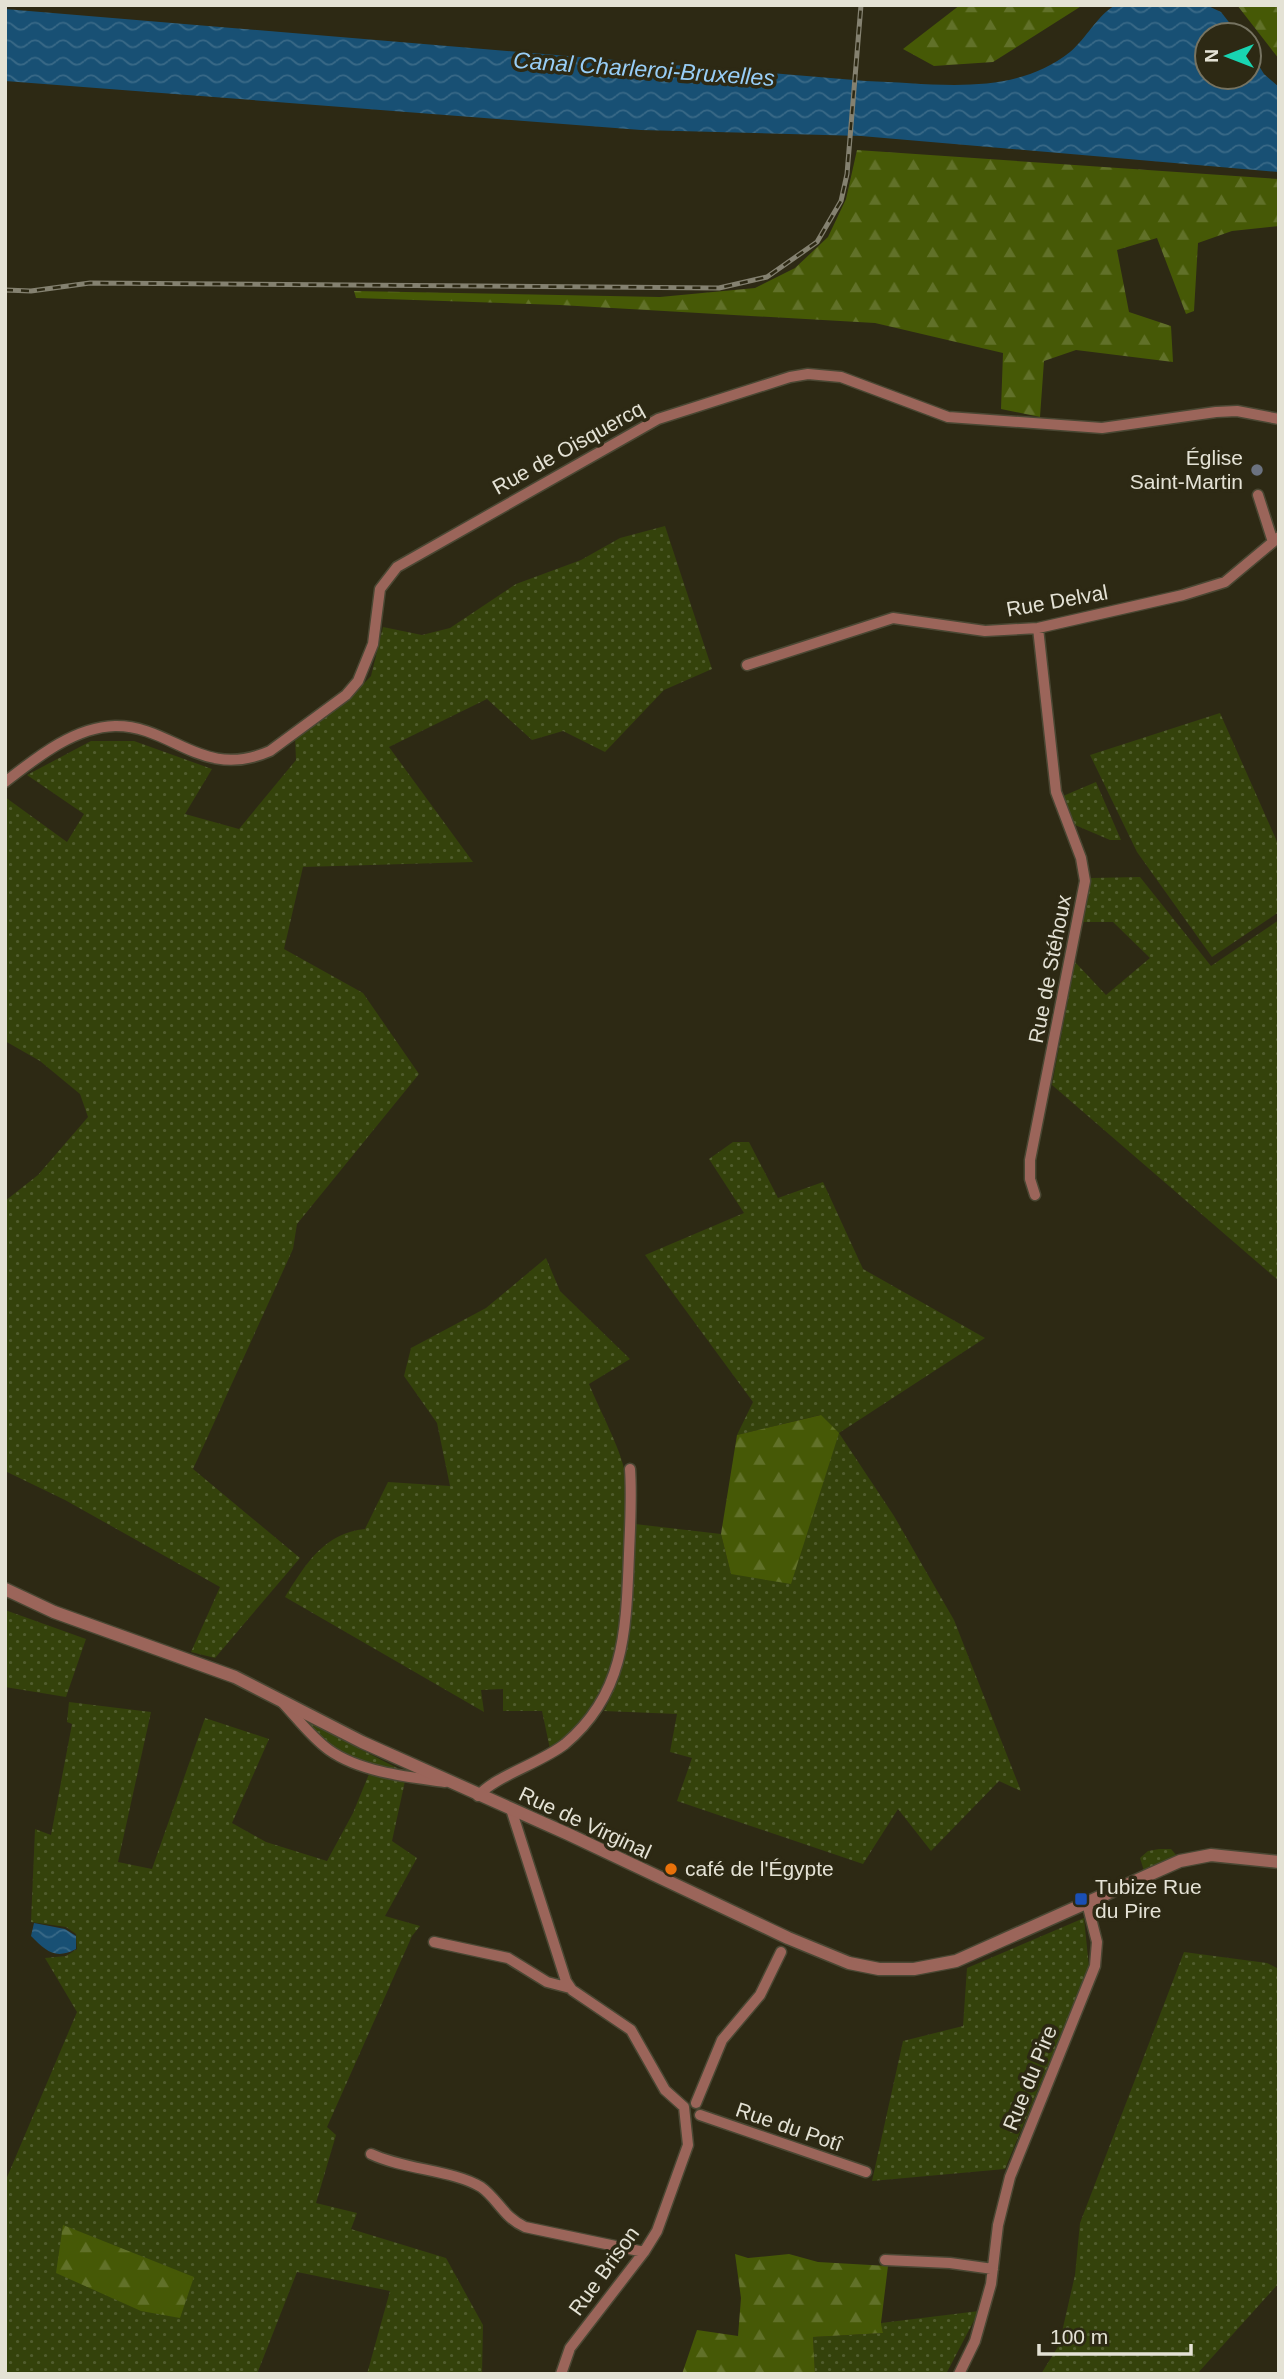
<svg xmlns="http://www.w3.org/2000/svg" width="1284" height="2379" viewBox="0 0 1284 2379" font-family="Arial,sans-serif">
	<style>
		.grass { fill: url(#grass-dots) }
		.forest { fill: url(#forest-firs) }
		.water { fill: url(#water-waves) }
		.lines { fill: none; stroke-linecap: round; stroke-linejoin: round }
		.minor-casing { stroke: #4a4733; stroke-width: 13 }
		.tertiary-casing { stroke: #4a4733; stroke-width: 15 }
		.minor { stroke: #9b655a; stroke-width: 10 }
		.tertiary { stroke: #9b655a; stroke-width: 12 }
		.rail-casing { stroke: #848170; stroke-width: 5 }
		.rail { stroke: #2d2914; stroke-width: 2.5; stroke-dasharray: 8; stroke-linecap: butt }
		.worship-dot { fill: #6b7280; stroke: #2d2914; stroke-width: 2.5 }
		.food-dot { fill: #e8710a; stroke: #2d2914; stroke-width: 2.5 }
		.transit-dot { fill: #1a4fb4; stroke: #2d2914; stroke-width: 2.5 }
		.labels { text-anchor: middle; stroke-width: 7; stroke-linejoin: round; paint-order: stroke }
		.street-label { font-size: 21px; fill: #e4e2d5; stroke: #2d2914 }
		.poi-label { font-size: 21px; fill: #e4e2d5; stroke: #2d2914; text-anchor: start }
		.water-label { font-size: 23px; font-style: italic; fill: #98cef7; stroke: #2d2914 }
	</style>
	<defs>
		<pattern id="grass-dots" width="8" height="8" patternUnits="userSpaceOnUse" patternTransform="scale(1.75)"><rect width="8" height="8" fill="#34420b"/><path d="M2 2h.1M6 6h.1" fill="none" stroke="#515d2e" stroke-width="1.8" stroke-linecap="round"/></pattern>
		<pattern id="forest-firs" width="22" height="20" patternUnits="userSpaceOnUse" patternTransform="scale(1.75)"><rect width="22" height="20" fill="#465906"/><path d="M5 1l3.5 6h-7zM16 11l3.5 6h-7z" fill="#617129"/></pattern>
		<pattern id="water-waves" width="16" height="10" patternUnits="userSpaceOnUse" patternTransform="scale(1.75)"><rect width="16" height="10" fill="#185074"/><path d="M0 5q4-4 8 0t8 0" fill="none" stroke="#396987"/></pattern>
	</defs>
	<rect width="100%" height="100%" fill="#2d2914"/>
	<path class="grass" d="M 665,526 L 712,669 L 664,690 L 605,752 L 563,731 L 532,740 L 487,699 L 389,747 L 473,862 L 303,867 L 284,949 L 363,993 L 419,1074 L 297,1224 L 293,1249 L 193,1469 L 300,1558 L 215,1658 L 191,1652 L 220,1587 L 65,1500 L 5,1471 L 5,1201 L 38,1175 L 88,1117 L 80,1094 L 40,1061 L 5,1041 L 5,797 L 67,842 L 84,814 L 27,775 L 91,741 L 134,741 L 212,769 L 185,814 L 239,829 L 296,760 L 295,737 L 343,705 L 371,676 L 383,627 L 422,635 L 450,628 L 516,584 L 581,560 L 620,538 Z
		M 1220,713 L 1279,846 L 1279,912 L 1212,957 L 1137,852 L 1090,755 Z
		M 1096,782 L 1121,840 L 1110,840 L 1075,825 L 1063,796 Z
		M 1140,877 L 1211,966 L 1279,920 L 1279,1281 L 1052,1085 L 1075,962 L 1106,995 L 1150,958 L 1113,922 L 1083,922 L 1090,878 Z
		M 733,1142 L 749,1142 L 778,1198 L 823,1182 L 863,1269 L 985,1338 L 839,1433 L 894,1516 L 954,1620 L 1021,1791 L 999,1781 L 931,1851 L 898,1809 L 863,1864 L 677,1801 L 692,1758 L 670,1752 L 677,1714 L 604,1711 C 635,1654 631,1588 635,1524 L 721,1534 L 731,1574 L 820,1415 L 737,1435 L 753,1402 L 645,1255 L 744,1213 L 709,1159 Z
		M 546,1258 L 560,1291 L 630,1359 L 589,1384 C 599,1409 621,1449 625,1473 C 628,1495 624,1521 624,1543 C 623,1626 621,1694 550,1749 L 542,1711 L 503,1711 L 503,1689 L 481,1690 L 484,1712 L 285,1597 C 305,1565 324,1533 365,1529 L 388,1482 L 450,1486 L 437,1423 L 404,1376 L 411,1348 L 486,1308 Z
		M 5,1610 L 86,1639 L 66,1697 L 5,1687 Z
		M 69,1702 L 151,1712 L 118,1862 L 152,1869 L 205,1718 L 269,1739 L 232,1823 L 266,1842 L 327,1861 L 353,1813 L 369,1774 L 405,1781 L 392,1841 L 417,1858 L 385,1916 L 420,1926 L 412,1936 L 327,2127 L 336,2135 L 316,2203 L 357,2213 L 351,2229 L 446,2258 L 483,2325 L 482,2374 L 367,2374 L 390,2291 L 297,2272 L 257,2374 L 5,2374 L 5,2182 L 77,2012 L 45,1958 L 66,1956 L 77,1949 L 76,1934 L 66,1927 L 31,1922 L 35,1829 L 51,1835 L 72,1724 L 67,1722 Z
		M 302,1719 L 397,1768 L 397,1770 C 349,1758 337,1753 302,1719 Z
		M 1159,1849 L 1171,1849 L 1177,1856 L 1144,1871 L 1140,1858 L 1148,1851 Z
		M 1084,1918 L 1089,1967 L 1005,2169 L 872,2181 L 903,2041 L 963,2026 L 967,1968 Z
		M 1184,1952 L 1267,1963 L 1279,1969 L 1279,2283 L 1197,2374 L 1041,2374 L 1059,2345 L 1075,2275 L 1080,2223 Z
		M 979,2311 L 946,2374 L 815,2374 L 813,2337 L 883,2333 L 881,2323 Z"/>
	<path class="forest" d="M 960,5 L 1083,5 L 993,62 L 934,66 L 903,49 Z
		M 1237,5 L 1279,5 L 1279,59 Z
		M 857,150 L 1279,179 L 1279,226 L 1232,231 L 1198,243 L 1194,311 L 1186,314 L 1157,238 L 1117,250 L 1129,312 L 1171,326 L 1173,362 L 1076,350 L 1044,361 L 1040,417 L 1001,409 L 1003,353 L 875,323 L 560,305 L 356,298 L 354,291 L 660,297 L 755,288 L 795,268 L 828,237 L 846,199 Z
		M 821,1415 L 839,1433 L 791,1584 L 731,1574 L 721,1534 L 737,1435 Z
		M 63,2225 L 194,2277 L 180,2318 L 141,2311 L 56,2273 Z
		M 735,2254 L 748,2258 L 789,2254 L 818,2262 L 888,2266 L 881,2323 L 883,2333 L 813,2337 L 815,2374 L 682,2374 L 697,2330 L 738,2336 L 741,2298 Z"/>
	<path class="water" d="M 1116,5 L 1206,5 L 1221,12 L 1239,35 L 1207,35 L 1207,77 L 1249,77 L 1249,50 L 1264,74 L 1279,87 L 1279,172 L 861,136 L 641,130 L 5,81 L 5,9 L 866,81 C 935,83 1012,98 1070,52 C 1086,39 1098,14 1116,5 Z
		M 34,1923 L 65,1929 L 76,1936 L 76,1949 C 55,1960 46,1951 31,1936 Z"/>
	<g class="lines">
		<defs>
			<path id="minor" d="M 1258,495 L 1273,542
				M 747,665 L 893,618 L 985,631 L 1038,628 L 1183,595 L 1225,582 L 1279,537
				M 5,782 C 36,758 74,727 115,726 C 172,725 202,781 270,751 L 346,695 L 358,681 L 373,644 L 380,589 L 397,567 L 658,419 L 790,377 L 808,374 L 841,377 L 948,417 L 1102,428 L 1216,412 L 1237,411 L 1279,419
				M 1035,1195 L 1030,1179 L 1030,1160 L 1085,881 L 1081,858 L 1056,792 L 1038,628
				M 283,1703 C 298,1719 311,1737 329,1750 C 360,1772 408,1777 445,1782
				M 478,1796 C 495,1776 541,1763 565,1744 C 626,1693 626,1628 629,1554 C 630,1526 632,1497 630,1469
				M 511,1809 L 566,1981 L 572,1990 L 631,2030 L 665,2090 L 684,2107
				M 434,1942 L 508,1958 L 547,1982 L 570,1988
				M 696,2103 L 722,2040 L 760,1995 L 781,1952
				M 700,2115 L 866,2172
				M 371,2154 C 405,2170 453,2170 481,2187 C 498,2199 504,2218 525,2227 L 644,2252
				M 885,2260 L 950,2263 L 993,2269
				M 561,2374 L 570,2348 L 644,2252 L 657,2231 L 688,2145 L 684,2107
				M 959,2374 L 975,2341 L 991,2284 L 998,2225 L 1010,2177 L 1095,1966 L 1097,1942 L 1087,1903"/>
			<path id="tertiary" d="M 5,1589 L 54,1612 L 235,1677 L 362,1742 L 568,1834 L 788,1938 L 849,1963 L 879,1969 L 914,1969 L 956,1961 L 1180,1861 L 1211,1855 L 1279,1862"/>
		</defs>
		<use href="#minor" class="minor-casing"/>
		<use href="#tertiary" class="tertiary-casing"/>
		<use href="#minor" class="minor"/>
		<use href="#tertiary" class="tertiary"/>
		<defs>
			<path id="rail" d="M 5,290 L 31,291 L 90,283 L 719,288 L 767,277 L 817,242 L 841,201 L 847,174 L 861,5"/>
		</defs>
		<use href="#rail" class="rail-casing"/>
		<use href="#rail" class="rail"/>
	</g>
	<circle class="worship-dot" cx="1257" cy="470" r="7"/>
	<circle class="food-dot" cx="671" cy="1869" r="7"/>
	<rect class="transit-dot" x="1074" y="1892" width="14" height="14" rx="3.5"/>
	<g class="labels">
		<g class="street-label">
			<text transform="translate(568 448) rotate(-29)" y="7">Rue de Oisquercq</text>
			<text transform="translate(1057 601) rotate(-10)" y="7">Rue Delval</text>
			<text transform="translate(1050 969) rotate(-79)" y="7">Rue de Stéhoux</text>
			<text transform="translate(585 1823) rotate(25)" y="7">Rue de Virginal</text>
			<text transform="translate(1030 2078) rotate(-68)" y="7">Rue du Pire</text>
			<text transform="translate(789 2127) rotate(19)" y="7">Rue du Potî</text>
			<text transform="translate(604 2271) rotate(-54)" y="7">Rue Brison</text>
		</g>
		<g class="poi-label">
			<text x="1243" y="465" text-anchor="end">Église<tspan x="1243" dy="24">Saint-Martin</tspan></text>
			<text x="685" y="1876">café de l'Égypte</text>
			<text x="1095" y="1894">Tubize Rue<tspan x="1095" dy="24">du Pire</tspan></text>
		</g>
		<g class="water-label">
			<text transform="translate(644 69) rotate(4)" y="8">Canal Charleroi-Bruxelles</text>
		</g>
	</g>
	<rect width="1284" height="2379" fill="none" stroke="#e4e2d5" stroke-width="14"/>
	<g transform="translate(1228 56) rotate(270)"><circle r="33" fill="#2d2914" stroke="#767361" stroke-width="2"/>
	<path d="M0-5L12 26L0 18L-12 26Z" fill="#18d5b2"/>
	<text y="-10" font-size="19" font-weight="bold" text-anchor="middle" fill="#e4e2d5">N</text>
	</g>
	<path d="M1039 2344v10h152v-10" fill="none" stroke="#e4e2d5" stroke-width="3.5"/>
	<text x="1050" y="2344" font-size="21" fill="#e4e2d5" stroke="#2d2914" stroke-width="5" paint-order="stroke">100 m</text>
</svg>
